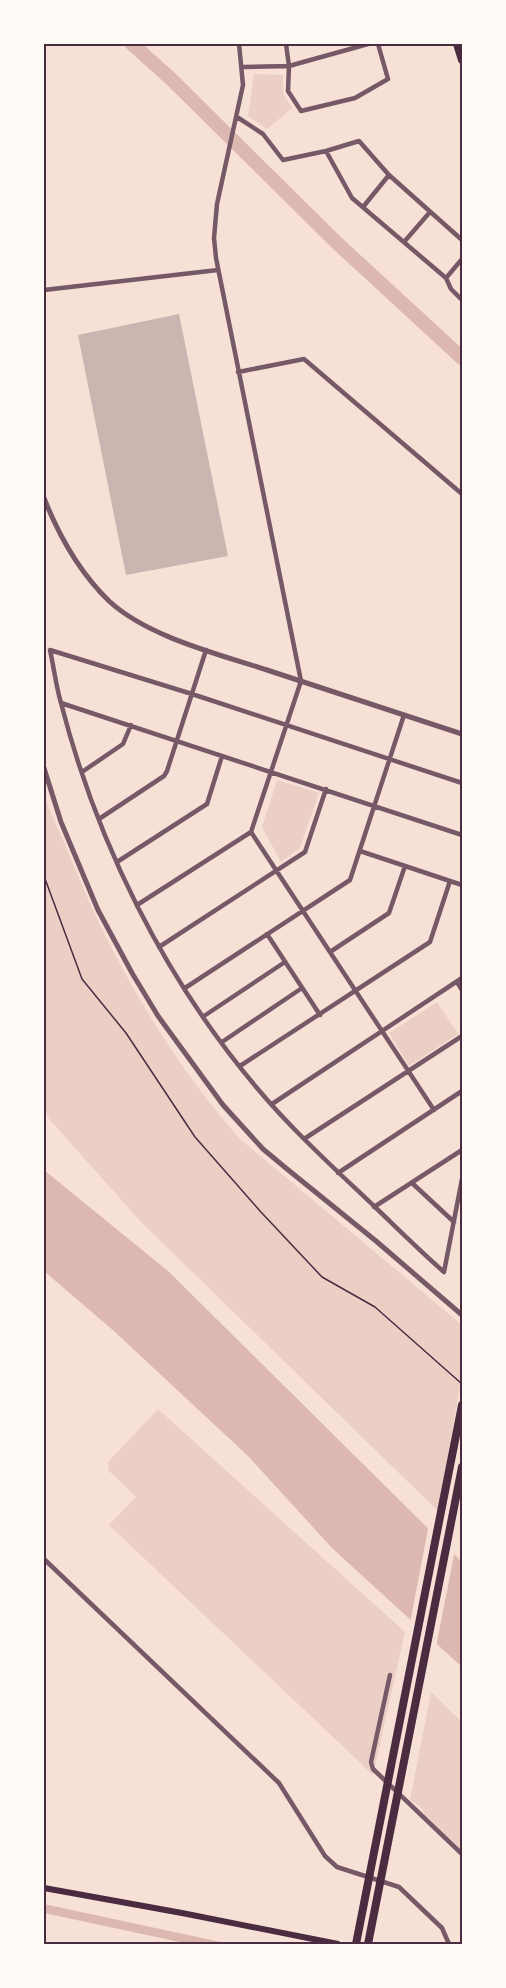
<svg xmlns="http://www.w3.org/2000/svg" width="506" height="1988" viewBox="0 0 506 1988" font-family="'Archivo Narrow',sans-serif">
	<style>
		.green { fill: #ebcfc5 }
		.water { fill: #dcb8b0 }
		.pier { fill: #f7e1d7 }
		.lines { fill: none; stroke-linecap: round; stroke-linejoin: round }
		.river { stroke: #dcb8b0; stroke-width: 14 }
		.building { fill: #ccb4b1 }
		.path { stroke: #4a2c40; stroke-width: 1.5 }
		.minor { stroke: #755966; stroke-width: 4.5 }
		.tertiary { stroke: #755966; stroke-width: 5 }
		.secondary { stroke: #4a2c40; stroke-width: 6 }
		.trunk { stroke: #4a2c40; stroke-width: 8 }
		.neatline { fill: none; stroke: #4a2c40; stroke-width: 2 }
	</style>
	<rect width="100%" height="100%" fill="#f7e1d7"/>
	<path class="green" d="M 254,74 L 283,75 L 283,93 L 292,108 L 267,129 L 248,116 Z
		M 277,780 L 319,793 L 300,848 L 281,862 L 262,827 Z
		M 44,791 L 49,808 C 67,848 83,890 102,929 C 139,1004 185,1077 240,1139 L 462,1325 L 462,1375 L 438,1511 L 142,1223 L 49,1119 L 44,1109 Z
		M 437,1002 L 458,1034 L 409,1066 L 389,1033 Z
		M 158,1409 L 405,1632 L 373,1775 L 109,1525 L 136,1497 L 109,1471 L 108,1462 Z
		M 431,1692 L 462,1722 L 462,1850 L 424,1814 L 422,1808 L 410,1800 Z"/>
	<path class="water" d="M 44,1170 L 168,1271 L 462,1562 L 462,1667 L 332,1548 L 249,1457 L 115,1332 L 44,1271 Z
		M 44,1904 L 230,1944 L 189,1944 L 44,1913 Z"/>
	<path class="pier" d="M 429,1524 L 455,1550 L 436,1647 L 410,1623 Z"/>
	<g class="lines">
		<path class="river" d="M 132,44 L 170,78 L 338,244 L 462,358"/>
	</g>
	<path class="building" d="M 179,314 L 228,556 L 126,575 L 78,335 Z"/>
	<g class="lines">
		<path class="path" d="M 44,876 L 82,979 L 126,1033 L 195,1137 L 260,1211 L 322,1277 L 375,1307 L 462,1384"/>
		<path class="minor" d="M 286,44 L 289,66 L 288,91 L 301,111 L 355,98 L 388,79 L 378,44
			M 243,67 L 289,66 L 368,44
			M 237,117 L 263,134 L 283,160 L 326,151 L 359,141 L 389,175 L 462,240
			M 326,151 L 352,198 L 446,278 L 451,289 L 462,300
			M 363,207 L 389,175
			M 404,242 L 430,212
			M 446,278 L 462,259
			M 44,290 L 218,270
			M 238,372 L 304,359 L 462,494
			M 61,703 L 462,835
			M 82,772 L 123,744 L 131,725
			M 462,783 L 192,694 L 50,650 C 54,668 56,686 61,703 C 97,843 164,978 257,1088 C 293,1131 334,1168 375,1207 C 398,1229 420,1251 444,1272 L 462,1179
			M 99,819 L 164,776 L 167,771 L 206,650
			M 251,832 L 434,1110
			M 360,851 L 462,885
			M 117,862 L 207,804 L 222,756
			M 137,905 L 251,832 L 301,681 L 216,258 L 214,238 L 217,204 L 243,85 L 239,44
			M 267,934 L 320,1015
			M 159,947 L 305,852 L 326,789
			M 330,952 L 389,913 L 405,866
			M 457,982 L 462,990
			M 185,988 L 350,880 L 404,715
			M 204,1016 L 285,962
			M 222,1042 L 302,988
			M 240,1066 L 430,942 L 450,881
			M 272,1104 L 462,978
			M 304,1139 L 462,1036
			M 338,1173 L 462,1091
			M 412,1183 L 454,1222
			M 374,1207 L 462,1150
			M 44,1559 L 279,1783 L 325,1856 L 337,1867 L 399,1887 L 442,1928 L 449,1944
			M 390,1675 L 371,1762 L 373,1769 L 462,1854"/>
		<path class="tertiary" d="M 44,498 C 59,536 79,572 109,601 C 148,637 218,654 267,670 C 332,691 397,713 462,734
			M 44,768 L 61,822 L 98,910 L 132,973 L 158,1016 L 223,1105 L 263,1149 L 287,1169 L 376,1241 L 462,1315"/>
		<path class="secondary" d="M 44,1888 L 182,1913 L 338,1944"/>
		<path class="trunk" d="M 457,44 L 462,60
			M 356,1944 L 462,1405
			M 368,1944 L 462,1467"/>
	</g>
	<rect width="506" height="1988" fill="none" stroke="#fffaf5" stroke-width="90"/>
	<rect x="45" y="45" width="416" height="1898" class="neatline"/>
</svg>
